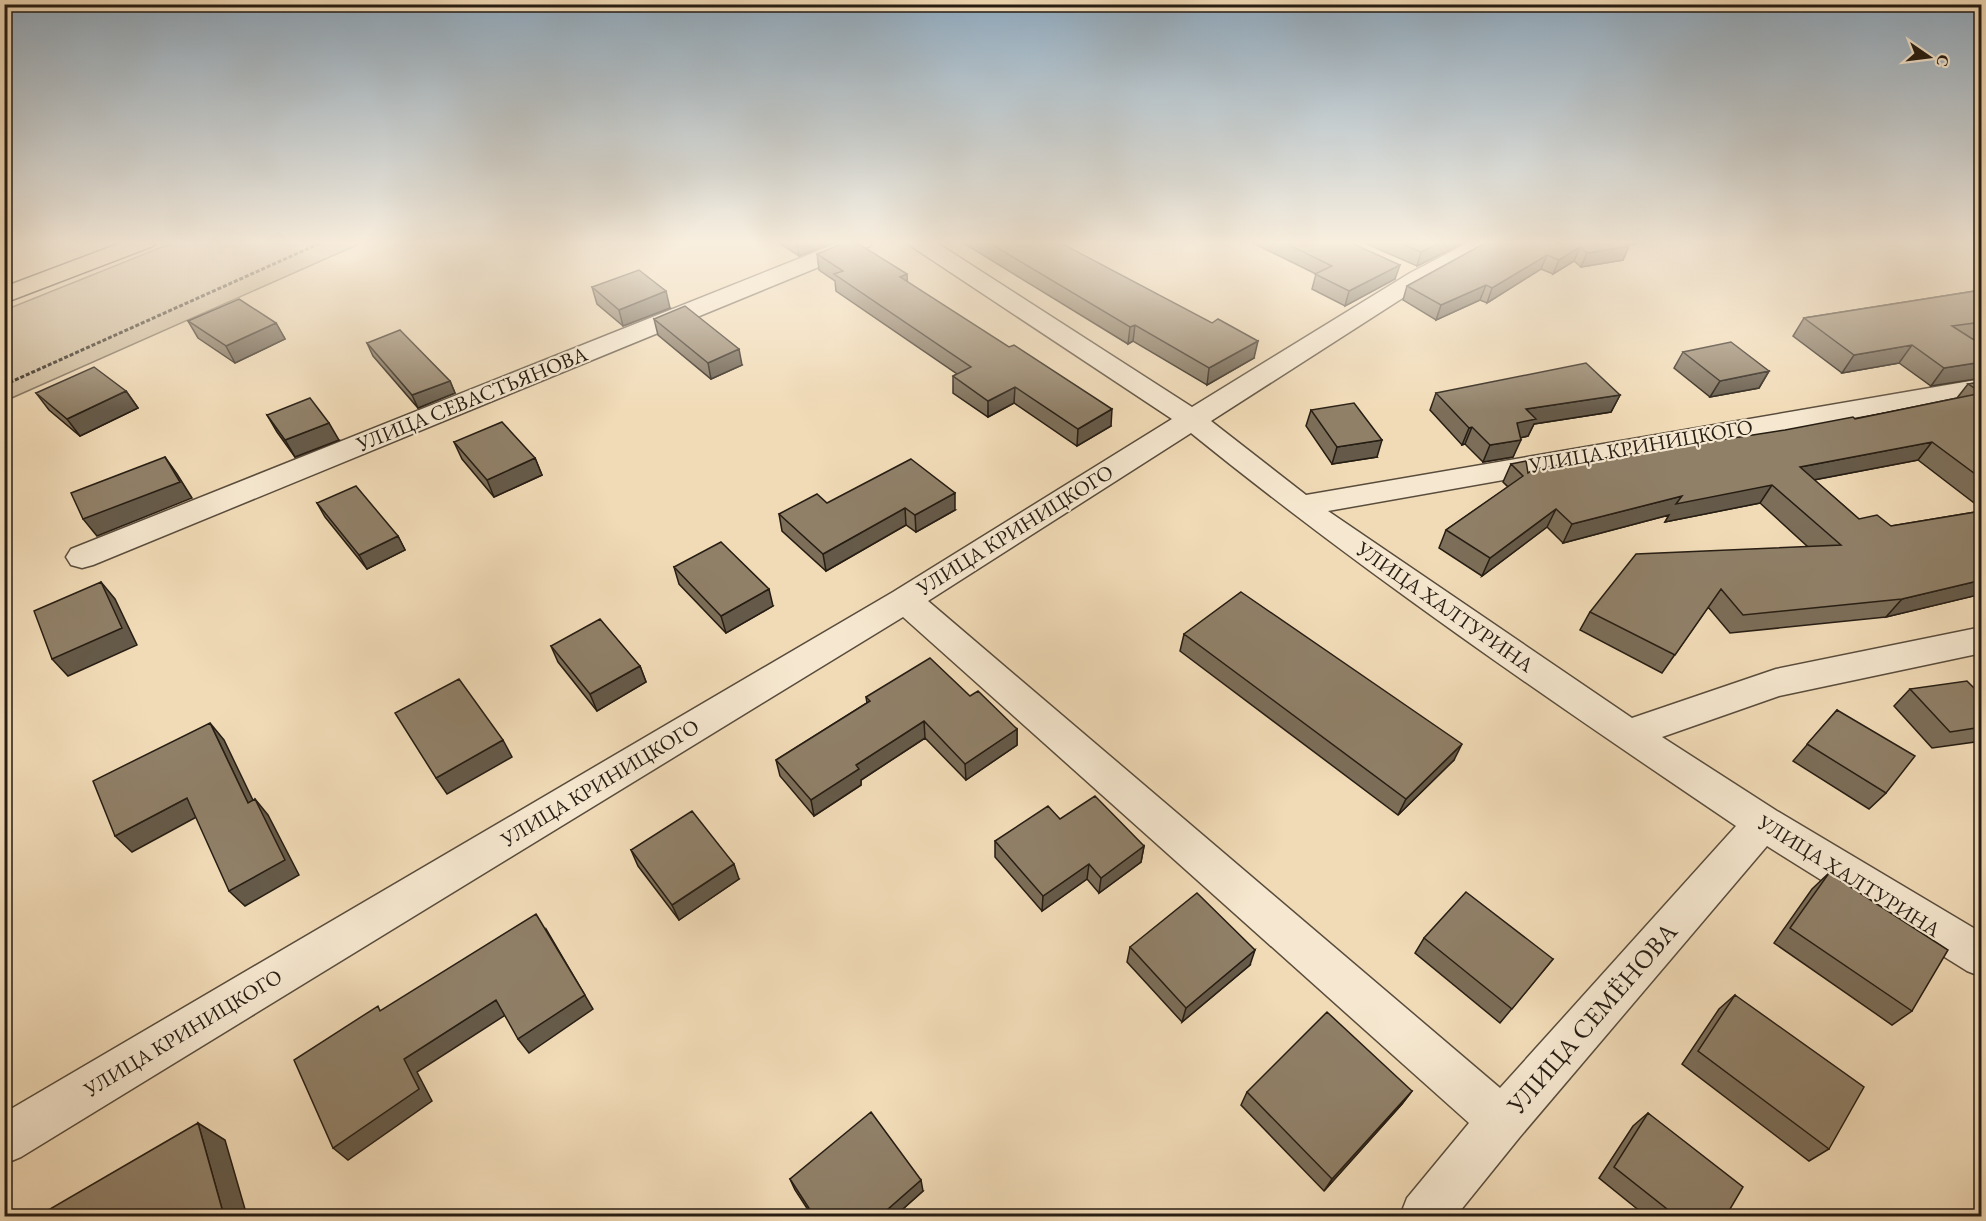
<svg xmlns="http://www.w3.org/2000/svg" width="1986" height="1221" viewBox="0 0 1986 1221" font-family="'EB Garamond',serif">
	<style>
		.green { fill: #cebb9b; stroke: #7a6c57; stroke-width: 1.5 }
		.lines { fill: none; stroke-linecap: round; stroke-linejoin: round }
		.minor-casing { stroke: #594c3c; stroke-width: 3 }
		.major-casing { stroke: #261d13; stroke-width: 3 }
		.path { stroke: #261d13; stroke-width: 3; stroke-dasharray: 4 2; stroke-linecap: butt }
		.minor { fill: #f6e8d0; fill-rule: evenodd }
		.major { fill: #f1dbb7; fill-rule: evenodd }
		.wall { fill: #7c6e59; stroke: #261d13; stroke-width: 1.5 }
		.shaded-wall { fill: #655a49; stroke: #261d13; stroke-width: 1.5 }
		.building { fill: #908068; stroke: #261d13; stroke-width: 1.5 }
		.labels { text-anchor: middle; stroke-width: 4.5; stroke-linejoin: round; paint-order: stroke }
		.street-label { font-size: 21px; fill: #261d13; stroke: #f6e8d0 }
		.near-street-label { font-size: 26px; fill: #261d13; stroke: #f6e8d0 }
	</style>
	<rect width="100%" height="100%" fill="#f1dbb7"/>
	<filter id="stains"><feTurbulence type="fractalNoise" baseFrequency=".00333" numOctaves="4"/><feColorMatrix values="0 0 0 0 .2 0 0 0 0 .09 0 0 0 0 .02 0 0 0 .5 -.17"/></filter>
	<radialGradient id="worn" r=".72"><stop offset=".6" stop-color="#630" stop-opacity="0"/><stop offset="1" stop-color="#630" stop-opacity=".3"/></radialGradient>
	<path class="green" d="M 177,241 L 366,241 L 5,401 L 5,310 Z"/>
	<g class="lines">
		<defs>
			<path id="minor" d="M 843,241 L 873,241 L 870,246 L 93,565 L 82,568 L 71,565 L 66,557 L 71,549 Z
				M 908,241 L 934,241 L 1192,407 L 1410,273 L 1471,241 L 1498,241 L 1495,246 L 1426,283 L 1211,421 L 1306,495 L 1982,379 L 1982,395 L 1328,511 L 1632,718 L 1776,669 L 1982,627 L 1982,653 L 1779,696 L 1662,737 L 1777,811 L 1982,933 L 1982,977 L 1967,971 L 1767,846 L 1519,1138 L 1456,1216 L 1400,1216 L 1407,1198 L 1469,1123 L 903,617 L 21,1157 L 4,1164 L 4,1113 L 893,592 L 1172,419 L 911,246 ZM 1191,433 C 1365,574 1551,701 1736,826 L 1500,1088 L 928,601 Z"/>
			<path id="major" d="M 126,241 L 156,241 L 153,246 L 4,303 L 4,287 Z"/>
		</defs>
		<use href="#minor" class="minor-casing"/>
		<use href="#major" class="major-casing"/>
		<path class="path" d="M 4,385 L 325,241"/>
		<use href="#minor" class="minor"/>
		<use href="#major" class="major"/>
	</g>
	<path class="wall" d="M 776,241 L 834,241 L 834,242 L 799,256 Z
		M 960,241 L 1057,241 L 1254,358 L 1207,385 L 1133,341 L 1128,344 Z
		M 1249,241 L 1347,241 L 1395,279 L 1345,306 L 1312,289 L 1316,274 Z
		M 1360,241 L 1467,241 L 1417,266 Z
		M 1489,241 L 1656,241 L 1628,245 L 1629,246 L 1623,260 L 1581,267 L 1574,261 L 1553,274 L 1541,269 L 1487,303 L 1480,300 L 1436,320 L 1403,300 L 1407,286 Z
		M 817,254 L 907,282 L 1111,426 L 1077,446 L 1014,403 L 988,417 L 953,393 L 953,376 L 957,374 L 836,291 L 835,281 L 819,270 Z
		M 1982,280 L 1982,287 L 1978,285 Z
		M 592,287 L 670,308 L 623,326 L 597,304 Z
		M 1982,290 L 1982,338 L 1973,339 L 1931,386 L 1899,363 L 1842,373 L 1793,336 L 1804,318 Z
		M 654,319 L 742,365 L 711,379 L 658,335 Z
		M 188,321 L 276,323 L 285,339 L 235,363 L 198,338 Z
		M 367,343 L 450,381 L 455,393 L 418,408 L 373,356 Z
		M 1683,352 L 1769,371 L 1759,388 L 1710,397 L 1674,368 Z
		M 1982,382 L 1982,509 L 1918,460 L 1814,480 L 1859,519 L 1891,526 L 1982,511 L 1982,594 L 1886,617 L 1730,633 L 1708,607 L 1662,673 L 1580,630 L 1590,612 L 1808,547 L 1760,503 L 1665,522 L 1669,515 L 1563,543 L 1547,527 L 1482,576 L 1439,548 L 1446,530 L 1508,487 L 1503,482 L 1511,464 L 1528,473 L 1855,419 L 1957,398 L 1968,384 Z
		M 126,391 L 138,408 L 80,436 L 49,410 L 36,393 Z
		M 1436,393 L 1620,395 L 1611,412 L 1534,424 L 1528,436 L 1520,438 L 1513,457 L 1483,462 L 1465,444 L 1462,445 L 1430,410 Z
		M 1311,410 L 1377,457 L 1332,464 L 1306,426 Z
		M 267,415 L 339,440 L 295,457 L 277,432 Z
		M 454,442 L 535,458 L 542,475 L 494,497 L 462,459 Z
		M 317,503 L 398,536 L 405,550 L 367,569 L 325,517 Z
		M 827,503 L 955,510 L 916,532 L 906,525 L 826,571 L 782,531 L 779,514 Z
		M 674,567 L 773,606 L 726,633 L 679,584 Z
		M 1184,634 L 1454,760 L 1398,815 L 1180,651 Z
		M 551,646 L 640,666 L 646,682 L 597,711 L 558,662 Z
		M 1910,689 L 1982,696 L 1982,741 L 1932,748 L 1894,706 Z
		M 970,696 L 1017,729 L 1017,745 L 966,780 L 925,738 L 861,780 L 861,785 L 814,816 L 780,776 L 776,760 L 867,703 L 866,697 Z
		M 1837,710 L 1886,793 L 1869,809 L 1793,761 Z
		M 1060,819 L 1144,846 L 1141,862 L 1099,893 L 1087,879 L 1042,911 L 995,857 L 995,841 Z
		M 631,850 L 739,879 L 679,920 L 638,866 Z
		M 1829,873 L 1912,1011 L 1892,1025 L 1774,943 L 1812,889 Z
		M 1424,938 L 1553,959 L 1500,1023 L 1415,953 Z
		M 1130,947 L 1250,965 L 1182,1022 L 1127,962 Z
		M 1735,995 L 1829,1149 L 1809,1161 L 1682,1064 L 1719,1009 Z
		M 1412,1091 L 1402,1104 L 1324,1191 L 1241,1105 L 1247,1092 Z
		M 1648,1113 L 1730,1209 L 1739,1216 L 1646,1216 L 1599,1178 L 1633,1126 Z
		M 790,1179 L 923,1191 L 895,1216 L 812,1216 L 795,1190 Z"/>
	<path class="shaded-wall" d="M 803,241 L 834,241 L 834,242 L 799,256 L 797,243 Z
		M 1444,241 L 1467,241 L 1417,266 L 1421,252 Z
		M 1611,241 L 1656,241 L 1607,248 Z
		M 1629,246 L 1623,260 L 1581,267 L 1587,253 Z
		M 1580,247 L 1574,261 L 1553,274 L 1559,260 Z
		M 1547,255 L 1541,269 L 1487,303 L 1492,288 Z
		M 1400,265 L 1395,279 L 1345,306 L 1349,291 Z
		M 907,274 L 908,291 L 900,277 Z
		M 1486,285 L 1480,300 L 1436,320 L 1441,305 Z
		M 666,291 L 670,308 L 623,326 L 619,310 Z
		M 276,323 L 285,339 L 235,363 L 226,346 Z
		M 1135,325 L 1133,341 L 1128,344 L 1130,327 Z
		M 1258,341 L 1254,358 L 1207,385 L 1209,368 Z
		M 1912,345 L 1899,363 L 1842,373 L 1854,355 Z
		M 739,349 L 742,365 L 711,379 L 708,363 Z
		M 1982,362 L 1982,378 L 1931,386 L 1944,368 Z
		M 1769,371 L 1759,388 L 1710,397 L 1720,381 Z
		M 450,381 L 455,393 L 418,408 L 412,395 Z
		M 1015,387 L 1014,403 L 988,417 L 988,401 Z
		M 126,391 L 138,408 L 80,436 L 67,419 Z
		M 1620,395 L 1611,412 L 1534,424 L 1528,436 L 1510,440 L 1517,423 L 1526,409 Z
		M 1112,409 L 1111,426 L 1077,446 L 1078,429 Z
		M 329,423 L 339,440 L 295,457 L 285,440 Z
		M 1472,427 L 1465,444 L 1462,445 L 1469,428 Z
		M 1382,440 L 1377,457 L 1332,464 L 1337,447 Z
		M 1521,440 L 1513,457 L 1483,462 L 1490,445 Z
		M 1932,442 L 1918,460 L 1787,485 L 1800,467 Z
		M 165,457 L 177,474 L 192,498 L 97,536 L 83,519 Z
		M 535,458 L 542,475 L 494,497 L 487,480 Z
		M 1772,485 L 1760,503 L 1665,522 L 1669,515 L 1563,543 L 1572,524 L 1682,496 Z
		M 955,493 L 955,510 L 916,532 L 915,515 Z
		M 905,508 L 906,525 L 826,571 L 823,554 Z
		M 1556,509 L 1547,527 L 1482,576 L 1490,558 Z
		M 398,536 L 405,550 L 367,569 L 359,555 Z
		M 1982,580 L 1982,594 L 1886,617 L 1902,599 Z
		M 101,582 L 115,599 L 137,645 L 68,676 L 52,659 Z
		M 769,589 L 773,606 L 726,633 L 721,616 Z
		M 640,666 L 646,682 L 597,711 L 590,694 Z
		M 924,721 L 925,738 L 861,780 L 861,785 L 814,816 L 811,800 L 856,765 Z
		M 210,723 L 224,740 L 262,819 L 248,803 Z
		M 1017,729 L 1017,745 L 966,780 L 965,764 Z
		M 503,740 L 512,757 L 447,794 L 436,778 Z
		M 1462,744 L 1454,760 L 1398,815 L 1406,799 Z
		M 187,798 L 202,814 L 132,852 L 115,836 Z
		M 255,799 L 268,815 L 299,875 L 245,906 L 229,891 Z
		M 1144,846 L 1141,862 L 1099,893 L 1101,878 Z
		M 734,864 L 739,879 L 679,920 L 672,905 Z
		M 1089,864 L 1087,879 L 1042,911 L 1043,896 Z
		M 546,929 L 593,1009 L 529,1053 L 518,1039 Z
		M 1255,950 L 1250,965 L 1182,1022 L 1186,1008 Z
		M 496,1000 L 507,1014 L 417,1072 L 432,1101 L 348,1160 L 333,1148 L 404,1059 Z
		M 1412,1091 L 1402,1104 L 1324,1191 L 1332,1179 Z
		M 198,1123 L 225,1140 L 247,1216 L 224,1216 Z
		M 921,1180 L 923,1191 L 895,1216 L 880,1216 Z"/>
	<path class="building" d="M 849,241 L 854,241 L 907,274 L 900,277 L 1009,347 L 1014,345 L 1112,409 L 1078,429 L 1015,387 L 988,401 L 953,376 L 971,367 L 834,274 L 843,271 L 817,254 Z
		M 986,241 L 1057,241 L 1212,323 L 1218,319 L 1258,341 L 1209,368 L 1135,325 L 1130,327 Z
		M 1281,241 L 1347,241 L 1400,265 L 1349,291 L 1315,274 L 1332,266 Z
		M 1395,241 L 1444,241 L 1421,252 Z
		M 1489,241 L 1622,241 L 1629,246 L 1587,253 L 1580,247 L 1559,260 L 1547,255 L 1492,288 L 1486,285 L 1441,305 L 1407,286 Z
		M 639,270 L 666,291 L 619,310 L 592,287 Z
		M 1982,290 L 1982,322 L 1952,326 L 1982,345 L 1982,362 L 1944,368 L 1912,345 L 1854,355 L 1804,318 Z
		M 239,299 L 276,323 L 226,346 L 188,321 Z
		M 685,306 L 739,349 L 708,363 L 654,319 Z
		M 400,330 L 450,381 L 412,395 L 367,343 Z
		M 1731,342 L 1769,371 L 1720,381 L 1683,352 Z
		M 1586,363 L 1620,395 L 1526,409 L 1536,419 L 1517,423 L 1521,440 L 1490,445 L 1472,427 L 1469,428 L 1436,393 Z
		M 94,367 L 126,391 L 67,419 L 36,393 Z
		M 1982,382 L 1982,393 L 1968,384 Z
		M 1982,393 L 1982,479 L 1932,442 L 1800,467 L 1859,519 L 1877,515 L 1891,526 L 1982,511 L 1982,580 L 1902,599 L 1743,615 L 1721,589 L 1675,655 L 1590,612 L 1636,554 L 1841,545 L 1772,485 L 1676,504 L 1682,496 L 1572,524 L 1556,509 L 1490,558 L 1446,530 L 1523,476 L 1511,464 L 1526,461 L 1528,473 L 1534,469 L 1785,430 L 1853,417 L 1855,419 Z
		M 310,398 L 329,423 L 285,440 L 267,415 Z
		M 1354,403 L 1382,440 L 1337,447 L 1311,410 Z
		M 502,422 L 535,458 L 487,480 L 454,442 Z
		M 165,457 L 180,482 L 83,519 L 71,493 Z
		M 911,459 L 955,493 L 915,515 L 905,508 L 823,554 L 779,514 L 817,494 L 827,503 Z
		M 356,486 L 398,536 L 359,555 L 317,503 Z
		M 721,542 L 769,589 L 721,616 L 674,567 Z
		M 101,582 L 122,628 L 52,659 L 34,611 Z
		M 1241,592 L 1462,744 L 1406,799 L 1184,634 Z
		M 600,619 L 640,666 L 590,694 L 551,646 Z
		M 930,658 L 970,696 L 978,691 L 1017,729 L 965,764 L 924,721 L 856,765 L 859,769 L 811,800 L 776,760 L 870,701 L 866,697 Z
		M 459,679 L 503,740 L 436,778 L 395,713 Z
		M 1967,681 L 1982,696 L 1982,727 L 1950,732 L 1910,689 Z
		M 1837,710 L 1915,756 L 1886,793 L 1807,744 Z
		M 210,723 L 248,803 L 255,799 L 285,860 L 229,891 L 187,798 L 115,836 L 93,781 Z
		M 1095,796 L 1144,846 L 1101,878 L 1089,864 L 1043,896 L 995,841 L 1048,806 L 1060,819 Z
		M 692,811 L 734,864 L 672,905 L 631,850 Z
		M 1829,873 L 1948,950 L 1912,1011 L 1790,928 Z
		M 1466,892 L 1553,959 L 1512,1009 L 1424,938 Z
		M 1197,893 L 1255,950 L 1186,1008 L 1130,947 Z
		M 536,914 L 585,995 L 518,1039 L 496,1000 L 404,1059 L 419,1089 L 333,1148 L 294,1060 L 378,1006 L 380,1011 Z
		M 1735,995 L 1864,1087 L 1829,1149 L 1698,1051 Z
		M 1327,1012 L 1412,1091 L 1332,1179 L 1247,1092 Z
		M 871,1112 L 921,1180 L 880,1216 L 814,1216 L 790,1179 Z
		M 1648,1113 L 1743,1187 L 1730,1209 L 1739,1216 L 1676,1216 L 1614,1167 Z
		M 198,1123 L 224,1216 L 38,1216 Z"/>
	<linearGradient id="sky" x2="0" y2="1"><stop stop-color="#90aabe"/><stop offset="0.59" stop-color="#f9efdf"/><stop offset="1" stop-color="#f9efdf" stop-opacity="0"/></linearGradient>
	<rect width="1986" height="411" fill="url(#sky)"/>
	<g class="labels">
		<g class="street-label">
			<text transform="translate(472 399) rotate(-22)" y="7">УЛИЦА СЕВАСТЬЯНОВА</text>
			<text transform="translate(1641 446) rotate(-10)" y="7">УЛИЦА КРИНИЦКОГО</text>
			<text transform="translate(1015 530) rotate(-32)" y="7">УЛИЦА КРИНИЦКОГО</text>
			<text transform="translate(1445 607) rotate(35)" y="7">УЛИЦА ХАЛТУРИНА</text>
			<text transform="translate(600 783) rotate(-31)" y="7">УЛИЦА КРИНИЦКОГО</text>
			<text transform="translate(1849 876) rotate(32)" y="7">УЛИЦА ХАЛТУРИНА</text>
			<text transform="translate(183 1033) rotate(-31)" y="7">УЛИЦА КРИНИЦКОГО</text>
		</g>
		<g class="near-street-label">
			<text transform="translate(1592 1018) rotate(-49)" y="9">УЛИЦА СЕМЁНОВА</text>
		</g>
	</g>
	<rect width="1986" height="1221" fill="none" stroke="#f1dbb7" stroke-width="24"/>
	<rect x="6" y="6" width="1974" height="1209" fill="none" stroke="#261d13" stroke-width="3"/>
	<rect x="12" y="12" width="1962" height="1197" fill="none" stroke="#261d13" stroke-width="1.5"/>
	<g transform="translate(1929 57) rotate(104)" stroke="#f6e8d0" stroke-width="4.5" paint-order="stroke">
	<path d="M0-4.5L10 22L0 15L-10 22Z" fill="#261d13"/>
	<text y="-9" font-size="16" font-weight="bold" text-anchor="middle" fill="#261d13">С</text>
	</g>
	<rect width="100%" height="100%" filter="url(#stains)"/>
	<rect width="100%" height="100%" fill="url(#worn)"/>
</svg>
